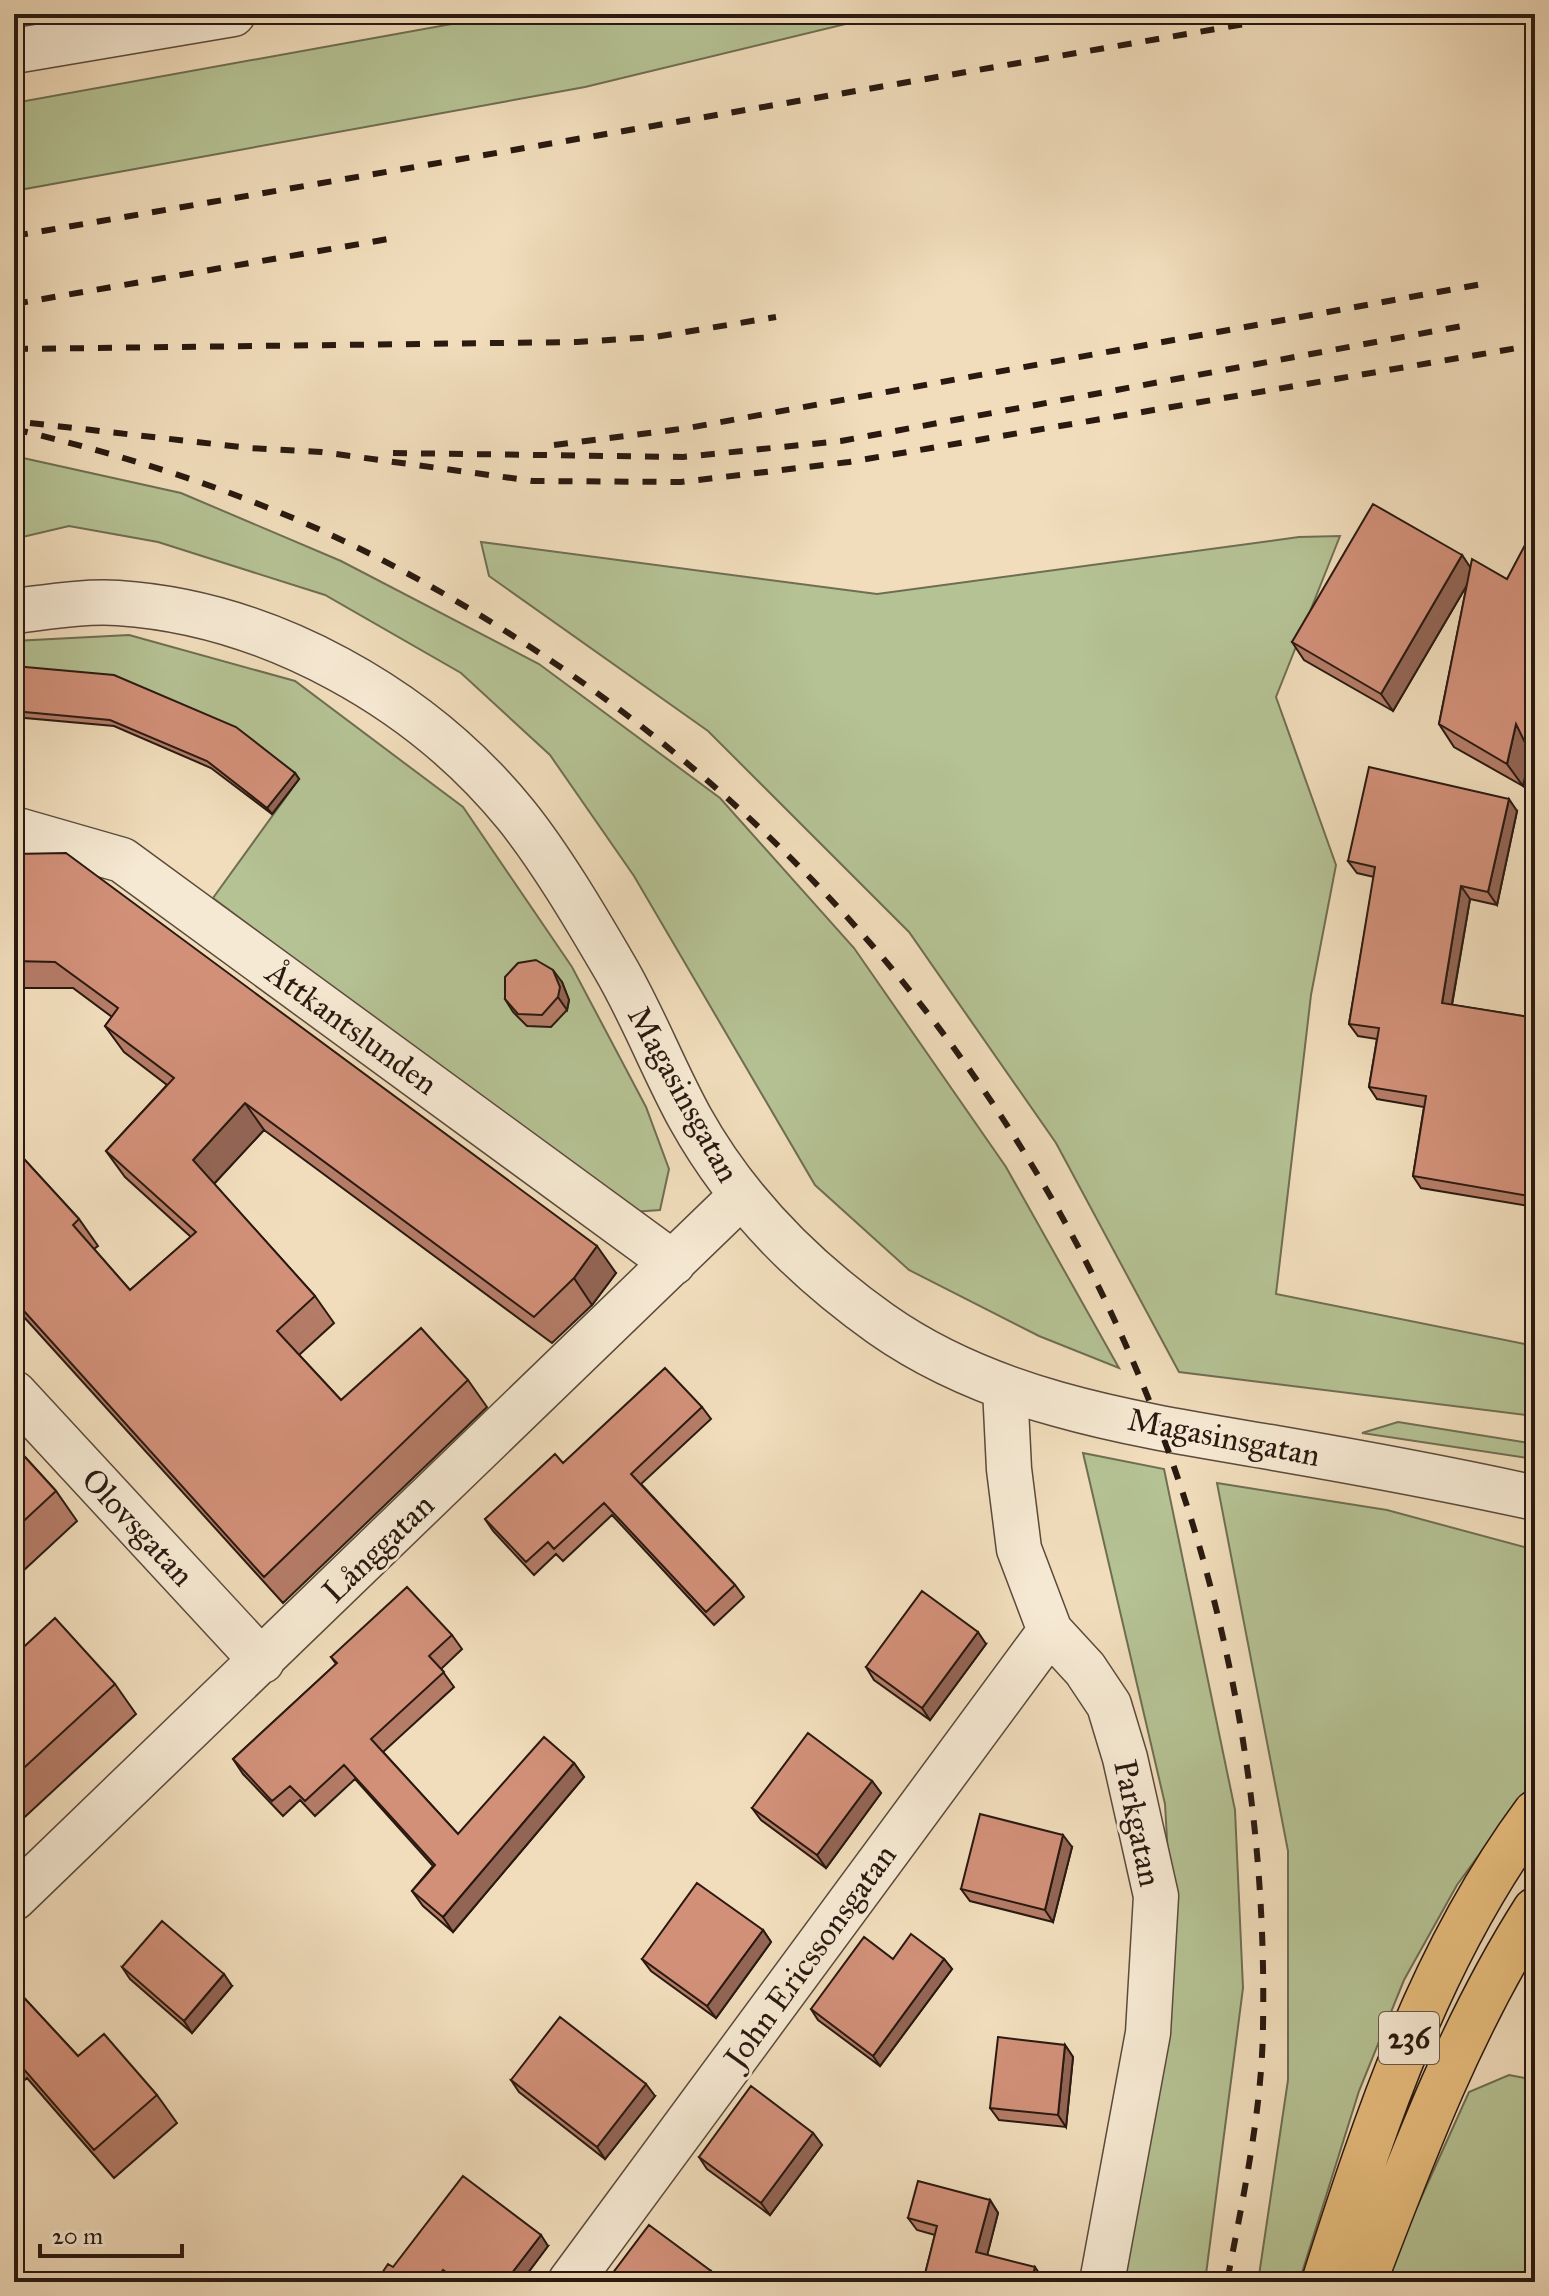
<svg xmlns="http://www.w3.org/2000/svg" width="1549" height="2296" viewBox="0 0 1549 2296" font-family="'IM FELL Great Primer',serif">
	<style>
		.green { fill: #b5c294; stroke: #6f6e52; stroke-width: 2 }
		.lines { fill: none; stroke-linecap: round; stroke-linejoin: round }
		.minor-casing { stroke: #5b4a3b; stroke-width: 47 }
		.major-casing { stroke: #291910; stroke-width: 47 }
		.minor { stroke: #f6e9d3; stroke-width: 44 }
		.major { stroke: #e8be7e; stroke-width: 44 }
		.rail { stroke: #291910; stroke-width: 6; stroke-dasharray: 14 14; stroke-linecap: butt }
		.wall { fill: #b57c68; stroke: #291910; stroke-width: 2 }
		.shaded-wall { fill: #936555; stroke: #291910; stroke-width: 2 }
		.building { fill: #d29079; stroke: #291910; stroke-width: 2 }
		.labels { text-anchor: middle; stroke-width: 6; stroke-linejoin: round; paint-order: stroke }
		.shield { fill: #f6e9d3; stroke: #66574a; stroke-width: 2 }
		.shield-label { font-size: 30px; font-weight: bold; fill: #291910 }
		.street-label { font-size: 32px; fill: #291910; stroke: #f6e9d3 }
	</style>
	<rect width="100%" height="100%" fill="#f1ddbc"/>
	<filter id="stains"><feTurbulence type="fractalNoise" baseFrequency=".0025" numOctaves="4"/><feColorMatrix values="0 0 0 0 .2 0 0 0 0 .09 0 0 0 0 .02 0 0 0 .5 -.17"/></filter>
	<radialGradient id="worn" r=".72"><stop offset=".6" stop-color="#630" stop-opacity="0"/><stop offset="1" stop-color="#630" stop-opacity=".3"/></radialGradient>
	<path class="green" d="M 507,14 L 887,14 L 585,87 L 14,191 L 14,103 Z
		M 14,456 L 181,493 L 341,561 L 539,664 L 720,798 L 854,948 L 1006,1167 L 1119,1368 L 1039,1336 L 909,1270 L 815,1185 L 634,876 L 550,755 L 461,673 L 325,595 L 158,542 L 69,526 L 14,539 Z
		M 1340,536 L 1276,697 L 1336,865 L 1311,995 L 1276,1294 L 1535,1346 L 1535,1416 L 1179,1372 L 1056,1143 L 909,932 L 708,731 L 489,576 L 481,542 L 877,594 L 1299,537 Z
		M 129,635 L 295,681 L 463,807 L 572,967 L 646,1107 L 669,1169 L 660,1210 L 632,1212 L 213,898 L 299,779 L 14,673 L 14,641 Z
		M 1398,1422 L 1535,1444 L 1535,1459 L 1362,1433 Z
		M 1083,1453 L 1164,1469 L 1235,1810 L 1243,1988 L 1205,2282 L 1117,2282 L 1174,1962 L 1165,1804 Z
		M 1217,1483 L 1387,1510 L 1535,1550 L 1535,1778 L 1457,1885 L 1404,1980 L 1359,2091 L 1299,2282 L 1258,2282 L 1288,2080 L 1288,1851 Z
		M 1509,2075 L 1535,2080 L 1535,2265 L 1514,2282 L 1383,2282 L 1469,2092 Z"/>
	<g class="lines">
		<defs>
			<path id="minor" d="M 14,51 L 233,14
				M 14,611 C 48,607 83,601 118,603 C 269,613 421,698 516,815 C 550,857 586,918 614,966 C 643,1015 663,1069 690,1118 C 736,1201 805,1270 881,1324 C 996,1405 1140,1425 1275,1448 C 1362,1463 1449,1479 1535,1498
				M 14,829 L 122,860 L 673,1263
				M 1005,1388 L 1009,1469 L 1019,1549 L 1050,1631 L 1085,1669 L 1109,1705 L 1125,1758 L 1156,1896 L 1148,2033 L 1102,2282
				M 14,1393 L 262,1661
				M 14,1898 L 741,1196
				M 570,2282 L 1050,1631"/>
			<path id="major" d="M 1324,2282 C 1377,2117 1431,1953 1535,1813
				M 1364,2282 C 1413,2154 1461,2026 1535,1910"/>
		</defs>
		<use href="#minor" class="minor-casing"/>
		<use href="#major" class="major-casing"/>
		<use href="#minor" class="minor"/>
		<use href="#major" class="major"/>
		<path class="rail" d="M 14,236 L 1303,14
			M 14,304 L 394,238
			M 14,349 L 577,342 L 655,337 L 776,317
			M 30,423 L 249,448 L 321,452 L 533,481 L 681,482 L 849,462 L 1535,345
			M 14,429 C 98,449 181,473 261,505 C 361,544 455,597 544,656 C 1002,962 1273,1473 1263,2026 C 1262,2112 1243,2197 1227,2282
			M 554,445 L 688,428 L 1482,284
			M 393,453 L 683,457 L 841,441 L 1473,324"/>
	</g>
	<path class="wall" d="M 1462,555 L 1470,568 L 1530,753 L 1523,786 L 1454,747 L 1439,724 L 1467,585 L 1393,711 L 1304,660 L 1292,642 Z
		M 14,666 L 295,773 L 299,779 L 272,814 L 211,768 L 114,726 L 14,717 Z
		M 1517,811 L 1497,905 L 1470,899 L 1452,1005 L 1535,1018 L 1535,1207 L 1421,1188 L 1413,1176 L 1424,1107 L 1377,1099 L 1369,1087 L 1377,1039 L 1358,1036 L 1349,1024 L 1374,877 L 1357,873 L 1348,861 Z
		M 14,854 L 616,1273 L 592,1305 L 552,1343 L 264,1130 L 214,1184 L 315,1296 L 334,1323 L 299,1355 L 341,1400 L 468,1380 L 487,1407 L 283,1603 L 14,1306 L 14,1148 L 79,1219 L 98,1246 L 94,1249 L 130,1290 L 191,1237 L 125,1177 L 106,1151 L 167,1085 L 124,1052 L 105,1026 L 112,1017 L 73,988 L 14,988 Z
		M 562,982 L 569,1000 L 567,1010 L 551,1027 L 527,1026 L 513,1012 L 505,999 Z
		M 702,1407 L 711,1419 L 641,1484 L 735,1585 L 744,1597 L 714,1625 L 612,1515 L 563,1561 L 556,1554 L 534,1575 L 493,1531 L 485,1519 L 563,1463 Z
		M 14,1445 L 56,1491 L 77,1521 L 23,1571 L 14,1572 Z
		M 452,1635 L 462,1649 L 441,1669 L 454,1687 L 383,1752 L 458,1834 L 574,1763 L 584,1777 L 453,1932 L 423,1906 L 412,1891 L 433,1866 L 355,1779 L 315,1816 L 300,1800 L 283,1816 L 243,1774 L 233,1759 L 336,1664 L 331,1657 Z
		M 986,1644 L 930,1720 L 874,1680 L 866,1667 Z
		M 14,1656 L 115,1684 L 136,1714 L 14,1827 Z
		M 872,1781 L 881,1793 L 826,1868 L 761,1820 L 752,1808 Z
		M 1072,1847 L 1053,1922 L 970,1901 L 961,1889 Z
		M 763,1930 L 771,1942 L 716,2018 L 651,1971 L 642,1959 Z
		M 893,1959 L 944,1959 L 952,1969 L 880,2066 L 818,2020 L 811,2009 Z
		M 122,1967 L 232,1986 L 192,2033 L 130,1979 Z
		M 14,1987 L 78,2056 L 157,2095 L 177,2123 L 114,2178 L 27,2078 L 14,2089 Z
		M 1065,2045 L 1073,2057 L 1066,2127 L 999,2120 L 990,2108 Z
		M 511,2080 L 655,2096 L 605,2159 L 519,2092 Z
		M 813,2133 L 822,2145 L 770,2215 L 707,2169 L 699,2157 Z
		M 990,2200 L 998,2213 L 987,2255 L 1043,2279 L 1043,2282 L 923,2282 L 935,2235 L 917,2230 L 908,2218 Z
		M 548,2246 L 521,2282 L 376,2282 L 393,2267 Z"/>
	<path class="shaded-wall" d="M 1462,555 L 1474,573 L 1393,711 L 1381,694 Z
		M 1516,724 L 1532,747 L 1523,786 L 1507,764 Z
		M 295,773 L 299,779 L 272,814 L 267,808 Z
		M 1509,799 L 1517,811 L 1497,905 L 1488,892 Z
		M 1461,886 L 1470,899 L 1450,1015 L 1442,1003 Z
		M 553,970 L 562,982 L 569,1000 L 567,1010 L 558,997 Z
		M 245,1103 L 264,1130 L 211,1187 L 193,1160 Z
		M 597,1246 L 616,1273 L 592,1305 L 574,1278 Z
		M 978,1632 L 986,1644 L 930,1720 L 922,1708 Z
		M 574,1763 L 584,1777 L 453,1932 L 443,1917 Z
		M 872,1781 L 881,1793 L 826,1868 L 817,1855 Z
		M 1063,1835 L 1072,1847 L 1053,1922 L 1045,1910 Z
		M 763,1930 L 771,1942 L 716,2018 L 707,2006 Z
		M 944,1959 L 952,1969 L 880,2066 L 873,2056 Z
		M 224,1974 L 232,1986 L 192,2033 L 184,2021 Z
		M 1065,2045 L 1073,2057 L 1066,2127 L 1058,2115 Z
		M 646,2084 L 655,2096 L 605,2159 L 597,2147 Z
		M 813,2133 L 822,2145 L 770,2215 L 761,2203 Z
		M 990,2200 L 998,2213 L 985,2264 L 976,2252 Z
		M 541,2235 L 548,2246 L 521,2282 L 505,2282 Z
		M 1035,2267 L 1043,2279 L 1043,2282 L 1031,2282 Z
		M 443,2270 L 450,2282 L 435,2282 Z
		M 711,2271 L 719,2282 L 702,2282 Z"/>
	<path class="building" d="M 1373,504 L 1462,555 L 1381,694 L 1292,642 Z
		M 1535,526 L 1535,763 L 1516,724 L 1507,764 L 1439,724 L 1472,559 L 1507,579 Z
		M 14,666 L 114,675 L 236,727 L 295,773 L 267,808 L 207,761 L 110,720 L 14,711 Z
		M 1369,767 L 1509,799 L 1488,892 L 1461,886 L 1442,1003 L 1535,1018 L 1535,1197 L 1413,1176 L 1426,1096 L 1369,1087 L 1379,1028 L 1349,1024 L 1375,867 L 1348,861 Z
		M 66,853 L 597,1246 L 574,1278 L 534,1317 L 245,1103 L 193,1160 L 315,1296 L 277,1331 L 341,1400 L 421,1328 L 468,1380 L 264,1577 L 14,1300 L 14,1148 L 79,1219 L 73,1225 L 130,1290 L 196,1232 L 106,1151 L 174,1078 L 105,1026 L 118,1008 L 55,962 L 14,961 L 14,854 Z
		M 536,960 L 553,970 L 560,987 L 558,997 L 542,1015 L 518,1014 L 505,999 L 505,977 L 518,963 Z
		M 665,1368 L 702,1407 L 631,1474 L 735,1585 L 706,1612 L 604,1503 L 554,1549 L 548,1542 L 526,1562 L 485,1519 L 555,1454 L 563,1463 Z
		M 14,1445 L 56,1491 L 14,1530 Z
		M 407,1587 L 452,1635 L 429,1656 L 444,1672 L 371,1739 L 458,1834 L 544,1737 L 574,1763 L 443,1917 L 412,1891 L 435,1865 L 344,1765 L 305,1801 L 290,1786 L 272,1801 L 233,1759 L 337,1663 L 331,1657 Z
		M 922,1591 L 978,1632 L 922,1708 L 866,1667 Z
		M 55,1618 L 115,1684 L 14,1777 L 14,1656 Z
		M 808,1733 L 872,1781 L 817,1855 L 752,1808 Z
		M 980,1814 L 1063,1835 L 1045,1910 L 961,1889 Z
		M 697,1883 L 763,1930 L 707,2006 L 642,1959 Z
		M 162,1921 L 224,1974 L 184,2021 L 122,1967 Z
		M 911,1934 L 944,1959 L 873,2056 L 811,2009 L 864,1937 L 893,1959 Z
		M 14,1987 L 78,2056 L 104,2034 L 157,2095 L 94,2150 L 14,2058 Z
		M 560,2017 L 646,2084 L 597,2147 L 511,2080 Z
		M 998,2037 L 1065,2045 L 1058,2115 L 990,2108 Z
		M 751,2086 L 813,2133 L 761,2203 L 699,2157 Z
		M 463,2176 L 541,2235 L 505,2282 L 459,2282 L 443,2270 L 435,2282 L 376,2282 L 388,2264 L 393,2267 Z
		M 918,2181 L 990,2200 L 976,2252 L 1035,2267 L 1031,2282 L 923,2282 L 937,2226 L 908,2218 Z
		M 649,2225 L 711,2271 L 702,2282 L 606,2282 Z"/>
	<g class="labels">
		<rect class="shield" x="1379" y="2012" width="60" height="52" rx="6"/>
		<g class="shield-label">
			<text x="1409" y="2048">236</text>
		</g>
		<g class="street-label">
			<text transform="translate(352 1028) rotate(36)" y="11">Åttkantslunden</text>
			<text transform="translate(684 1094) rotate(61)" y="11">Magasinsgatan</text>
			<text transform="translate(1224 1437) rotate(11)" y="11">Magasinsgatan</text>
			<text transform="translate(138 1527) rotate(47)" y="11">Olovsgatan</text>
			<text transform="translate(378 1548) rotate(-44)" y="11">Långgatan</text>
			<text transform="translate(1138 1823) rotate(78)" y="11">Parkgatan</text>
			<text transform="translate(810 1956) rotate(-54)" y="11">John Ericssonsgatan</text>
		</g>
	</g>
	<rect width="1549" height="2296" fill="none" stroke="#f1ddbc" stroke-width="48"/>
	<rect x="16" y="16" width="1517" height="2264" fill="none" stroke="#291910" stroke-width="4"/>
	<rect x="24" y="24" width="1501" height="2248" fill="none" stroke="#291910" stroke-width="2"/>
	<path d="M40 2244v12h142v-12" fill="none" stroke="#291910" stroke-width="4"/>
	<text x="52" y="2244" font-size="24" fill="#291910" stroke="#f6e9d3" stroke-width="6" paint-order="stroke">20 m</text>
	<rect width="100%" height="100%" filter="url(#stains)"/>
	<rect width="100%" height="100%" fill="url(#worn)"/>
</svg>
